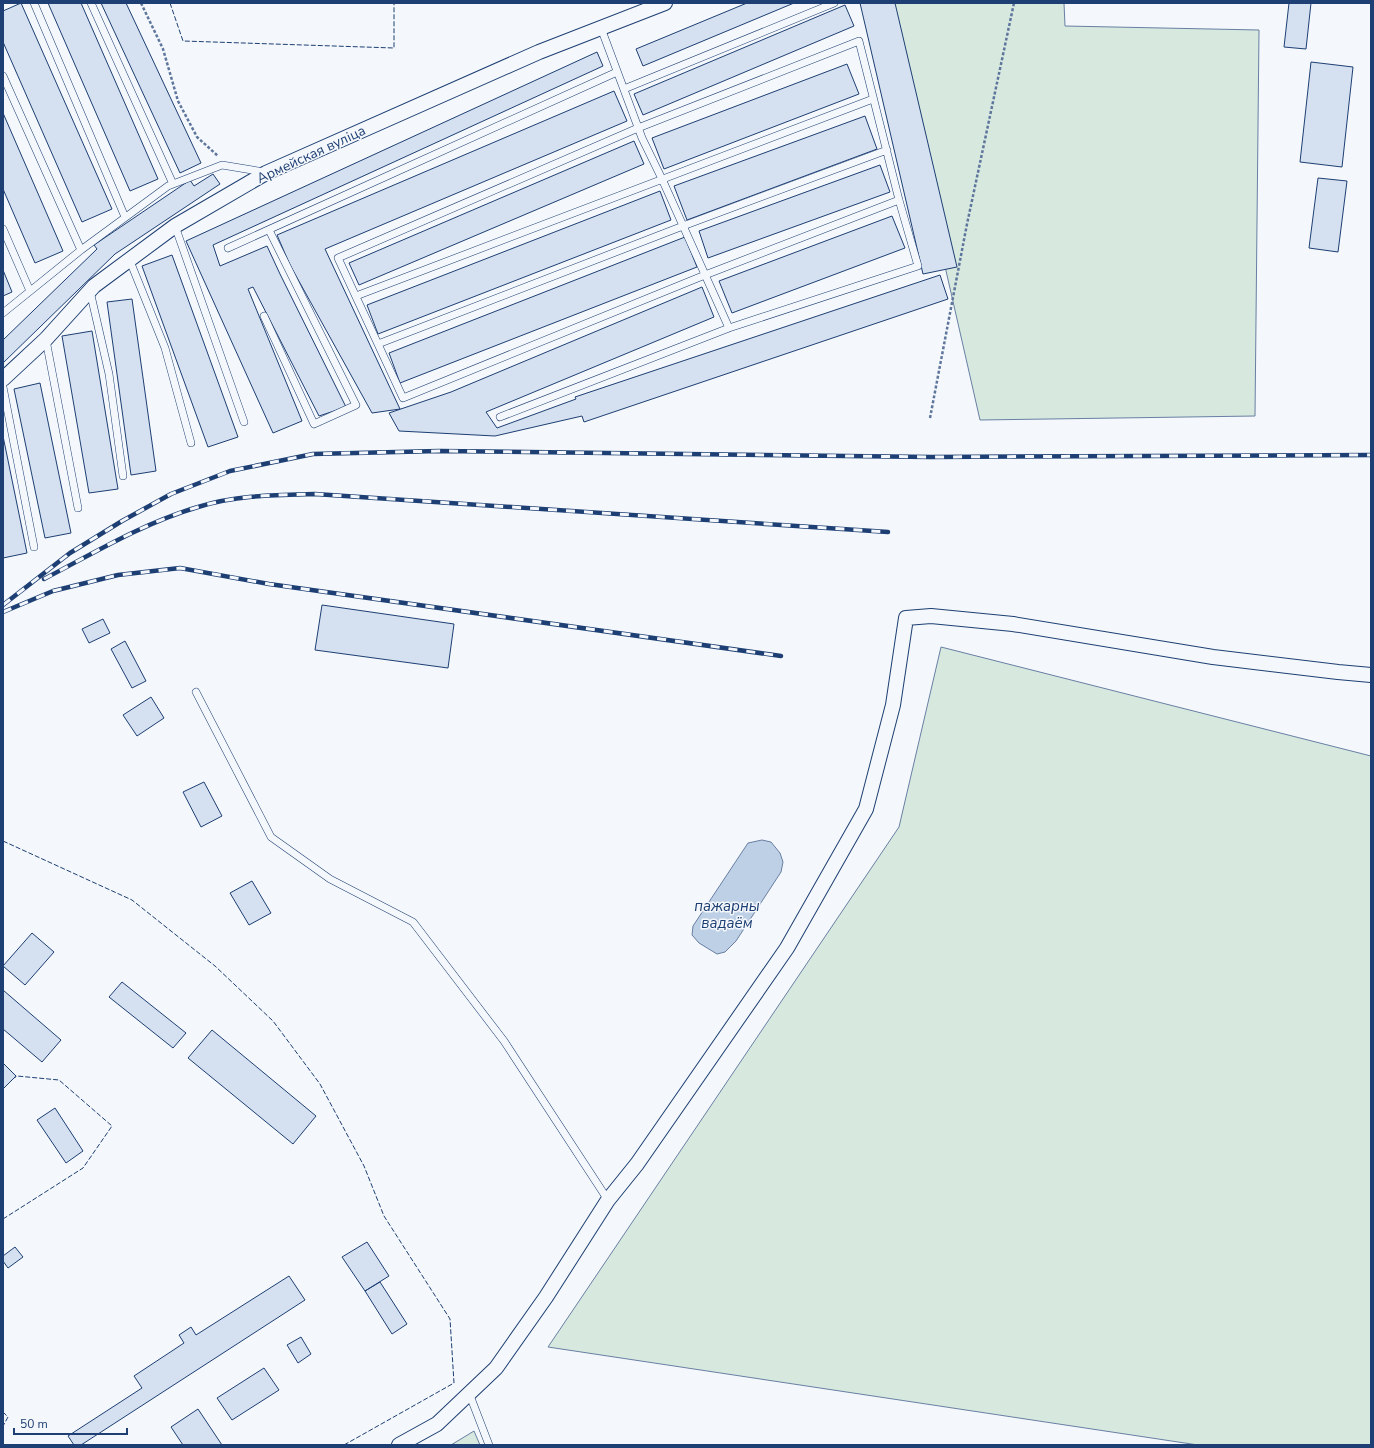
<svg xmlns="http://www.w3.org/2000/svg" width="1374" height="1448" viewBox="0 0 1374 1448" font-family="'Nunito Sans',sans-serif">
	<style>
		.green { fill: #d7e8df; stroke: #687fa3 }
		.water { fill: #bed0e5; stroke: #687fa3 }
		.building { fill: #d5e0f0; stroke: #1d3f73 }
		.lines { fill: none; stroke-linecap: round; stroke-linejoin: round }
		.lane-casing { stroke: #1d3f73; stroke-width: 8 }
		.street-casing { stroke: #1d3f73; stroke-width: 16 }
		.path { stroke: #5e769c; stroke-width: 2.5; stroke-dasharray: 3 2; stroke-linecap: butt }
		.lane { stroke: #f4f7fb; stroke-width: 7 }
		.street { stroke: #f4f7fb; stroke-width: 14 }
		.rail-casing { stroke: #1d3f73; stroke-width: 4.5 }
		.rail { stroke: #f4f7fb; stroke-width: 3; stroke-dasharray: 9; stroke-linecap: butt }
		.fence { stroke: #1d3f73; stroke-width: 1; stroke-dasharray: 5 2; stroke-linecap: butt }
		.labels { text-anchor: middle; stroke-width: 3; stroke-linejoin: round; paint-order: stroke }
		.street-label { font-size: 14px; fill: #1d3f73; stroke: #f4f7fb }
		.water-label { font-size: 15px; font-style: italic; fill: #1d3f73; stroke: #f4f7fb }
	</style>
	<rect width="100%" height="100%" fill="#f4f7fb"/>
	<path class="green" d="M 885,3 L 1064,3 L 1065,26 L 1259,30 L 1255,416 L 980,420 Z
		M 941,647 L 1371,756 L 1371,1445 L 1198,1445 L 548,1347 L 899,827 Z
		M 474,1431 L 480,1445 L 451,1445 Z"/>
	<path class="water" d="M 762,840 L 771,842 L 780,853 L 783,862 L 781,872 L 736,941 L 725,952 L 717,954 L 699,943 L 692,935 L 693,926 L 748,843 Z"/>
	<path class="building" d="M 21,3 L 112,209 L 82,222 L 3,42 L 3,11 Z
		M 48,3 L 81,3 L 158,179 L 130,191 Z
		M 101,3 L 126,3 L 201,163 L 180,173 Z
		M 747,3 L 794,3 L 643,66 L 636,49 Z
		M 860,3 L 895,3 L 957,267 L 923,274 Z
		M 1289,3 L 1311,3 L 1306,49 L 1284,47 Z
		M 845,5 L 854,26 L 643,115 L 634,94 Z
		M 597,52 L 603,66 L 213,245 L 220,266 L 267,246 L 280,274 L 346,407 L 319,416 L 253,287 L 248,289 L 302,421 L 273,433 L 186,241 Z
		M 1311,62 L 1353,67 L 1342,167 L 1300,162 Z
		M 847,64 L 859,94 L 664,169 L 652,138 Z
		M 614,91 L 627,121 L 325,249 L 400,409 L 372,413 L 290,265 L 277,235 Z
		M 3,113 L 63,251 L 35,263 L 3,189 Z
		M 865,116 L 877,149 L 687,220 L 674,186 Z
		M 634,141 L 644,164 L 359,285 L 349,263 Z
		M 880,165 L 890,192 L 708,258 L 699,231 Z
		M 213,174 L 220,184 L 115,254 L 3,363 L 3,340 L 97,249 L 94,245 L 190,180 L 194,186 Z
		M 1318,178 L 1347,181 L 1338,252 L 1309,248 Z
		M 660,191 L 671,220 L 378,334 L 367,305 Z
		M 892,216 L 905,248 L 732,313 L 719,281 Z
		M 685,237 L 697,267 L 400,383 L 389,353 Z
		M 172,255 L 238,437 L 208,447 L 142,266 Z
		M 3,270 L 12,292 L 3,296 Z
		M 940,275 L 948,299 L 584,422 L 582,416 L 495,436 L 399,431 L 389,413 L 451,392 L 702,287 L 714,317 L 486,412 L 497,428 L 576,399 L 575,397 Z
		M 132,299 L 156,471 L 131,475 L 107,302 Z
		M 92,331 L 118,489 L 89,493 L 62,336 Z
		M 40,383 L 71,533 L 45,538 L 14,389 Z
		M 3,436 L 27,553 L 3,558 Z
		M 322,605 L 454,624 L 448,668 L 315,650 Z
		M 103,619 L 110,633 L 89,643 L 82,629 Z
		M 125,641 L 146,681 L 132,688 L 111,649 Z
		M 151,697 L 164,718 L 137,736 L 123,715 Z
		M 204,782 L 222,816 L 201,827 L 183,792 Z
		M 252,881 L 271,913 L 249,925 L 230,893 Z
		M 32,933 L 54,952 L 25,985 L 3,966 Z
		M 122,982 L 186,1033 L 173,1048 L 109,997 Z
		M 3,990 L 61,1040 L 42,1062 L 3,1029 Z
		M 212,1030 L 316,1116 L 293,1144 L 188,1058 Z
		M 3,1063 L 16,1076 L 3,1089 Z
		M 55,1108 L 83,1151 L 66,1163 L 37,1120 Z
		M 367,1242 L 389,1276 L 365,1291 L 342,1257 Z
		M 15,1247 L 23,1257 L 8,1268 L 3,1261 L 3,1256 Z
		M 289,1276 L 305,1300 L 81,1445 L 74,1445 L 68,1436 L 142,1388 L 134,1376 L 184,1343 L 179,1335 L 191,1327 L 196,1335 Z
		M 380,1282 L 407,1324 L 392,1334 L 365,1291 Z
		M 301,1337 L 311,1354 L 298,1363 L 287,1345 Z
		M 264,1368 L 279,1390 L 232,1420 L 217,1398 Z
		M 198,1409 L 222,1445 L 183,1445 L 171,1427 Z"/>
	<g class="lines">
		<defs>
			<path id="lane" d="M 34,3 L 125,217
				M 91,3 L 173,184
				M 601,28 L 642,138 L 662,179 L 729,328
				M 3,76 L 81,250
				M 624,89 L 834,3
				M 175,226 L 244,422
				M 3,229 L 30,291
				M 228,248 L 617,72
				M 130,261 L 165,348 L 191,443
				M 90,291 L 109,374 L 123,476
				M 356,296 L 873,99
				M 3,313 L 81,250 L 168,186 L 222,165 L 264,172
				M 264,316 L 314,424 L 356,405 L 269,230
				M 46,340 L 78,508
				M 378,344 L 683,226 L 887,150
				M 3,387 L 34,547
				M 500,417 L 729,328 L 918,266 L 899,200 L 859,41 L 638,128 L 338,258 L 403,398 L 705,275 L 899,200
				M 196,692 L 271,837 L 330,879 L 413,922 L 504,1041 L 608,1200
				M 469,1393 L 489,1445"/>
			<path id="street" d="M 3,379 L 46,339 L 94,286 L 175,226 L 266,173 L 539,52 L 665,3
				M 399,1445 L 437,1424 L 496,1368 L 546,1297 L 608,1200 L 637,1164 L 787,948 L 866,809 L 893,705 L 906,618 L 931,616 L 1013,624 L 1213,657 L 1338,672 L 1371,675"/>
		</defs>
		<use href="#lane" class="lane-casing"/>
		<use href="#street" class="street-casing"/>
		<path class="path" d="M 141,3 L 163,49 L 178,101 L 197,137 L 218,156
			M 930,418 L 967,224 L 1014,3"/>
		<use href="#lane" class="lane"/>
		<use href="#street" class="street"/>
		<defs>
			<path id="rail" d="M 44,579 C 94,553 143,523 198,507 C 236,495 276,495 315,494 L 888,532
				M 3,605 L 70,553 L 122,521 L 171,494 L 230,471 L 313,454 L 439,451 L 931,457 L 1371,455
				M 3,612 L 53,591 L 118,575 L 180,568 L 269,584 L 781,656"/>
		</defs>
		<use href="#rail" class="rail-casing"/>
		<use href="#rail" class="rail"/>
		<path class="fence" d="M 170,3 L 183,41 L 394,48 L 394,3
			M 3,841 L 132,900 L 215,966 L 273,1021 L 320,1084 L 364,1166 L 384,1216 L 450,1319 L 454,1383 L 344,1445
			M 3,1219 L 83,1168 L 112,1126 L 59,1080 L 17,1076 L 14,1078
			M 3,1412 L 8,1417 L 3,1426"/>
	</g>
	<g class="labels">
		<g class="street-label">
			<text transform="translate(311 154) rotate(-25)" y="5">Армейская вуліца</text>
		</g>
		<g class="water-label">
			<text x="727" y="911">пажарны<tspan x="727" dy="17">вадаём</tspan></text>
		</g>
	</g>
	<rect width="1374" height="1448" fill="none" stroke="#1d3f73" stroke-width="8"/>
	<path d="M14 1428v6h113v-6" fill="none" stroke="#1d3f73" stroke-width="2"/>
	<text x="20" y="1428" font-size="12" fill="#1d3f73" stroke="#f4f7fb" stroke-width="3" paint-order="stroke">50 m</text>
</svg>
